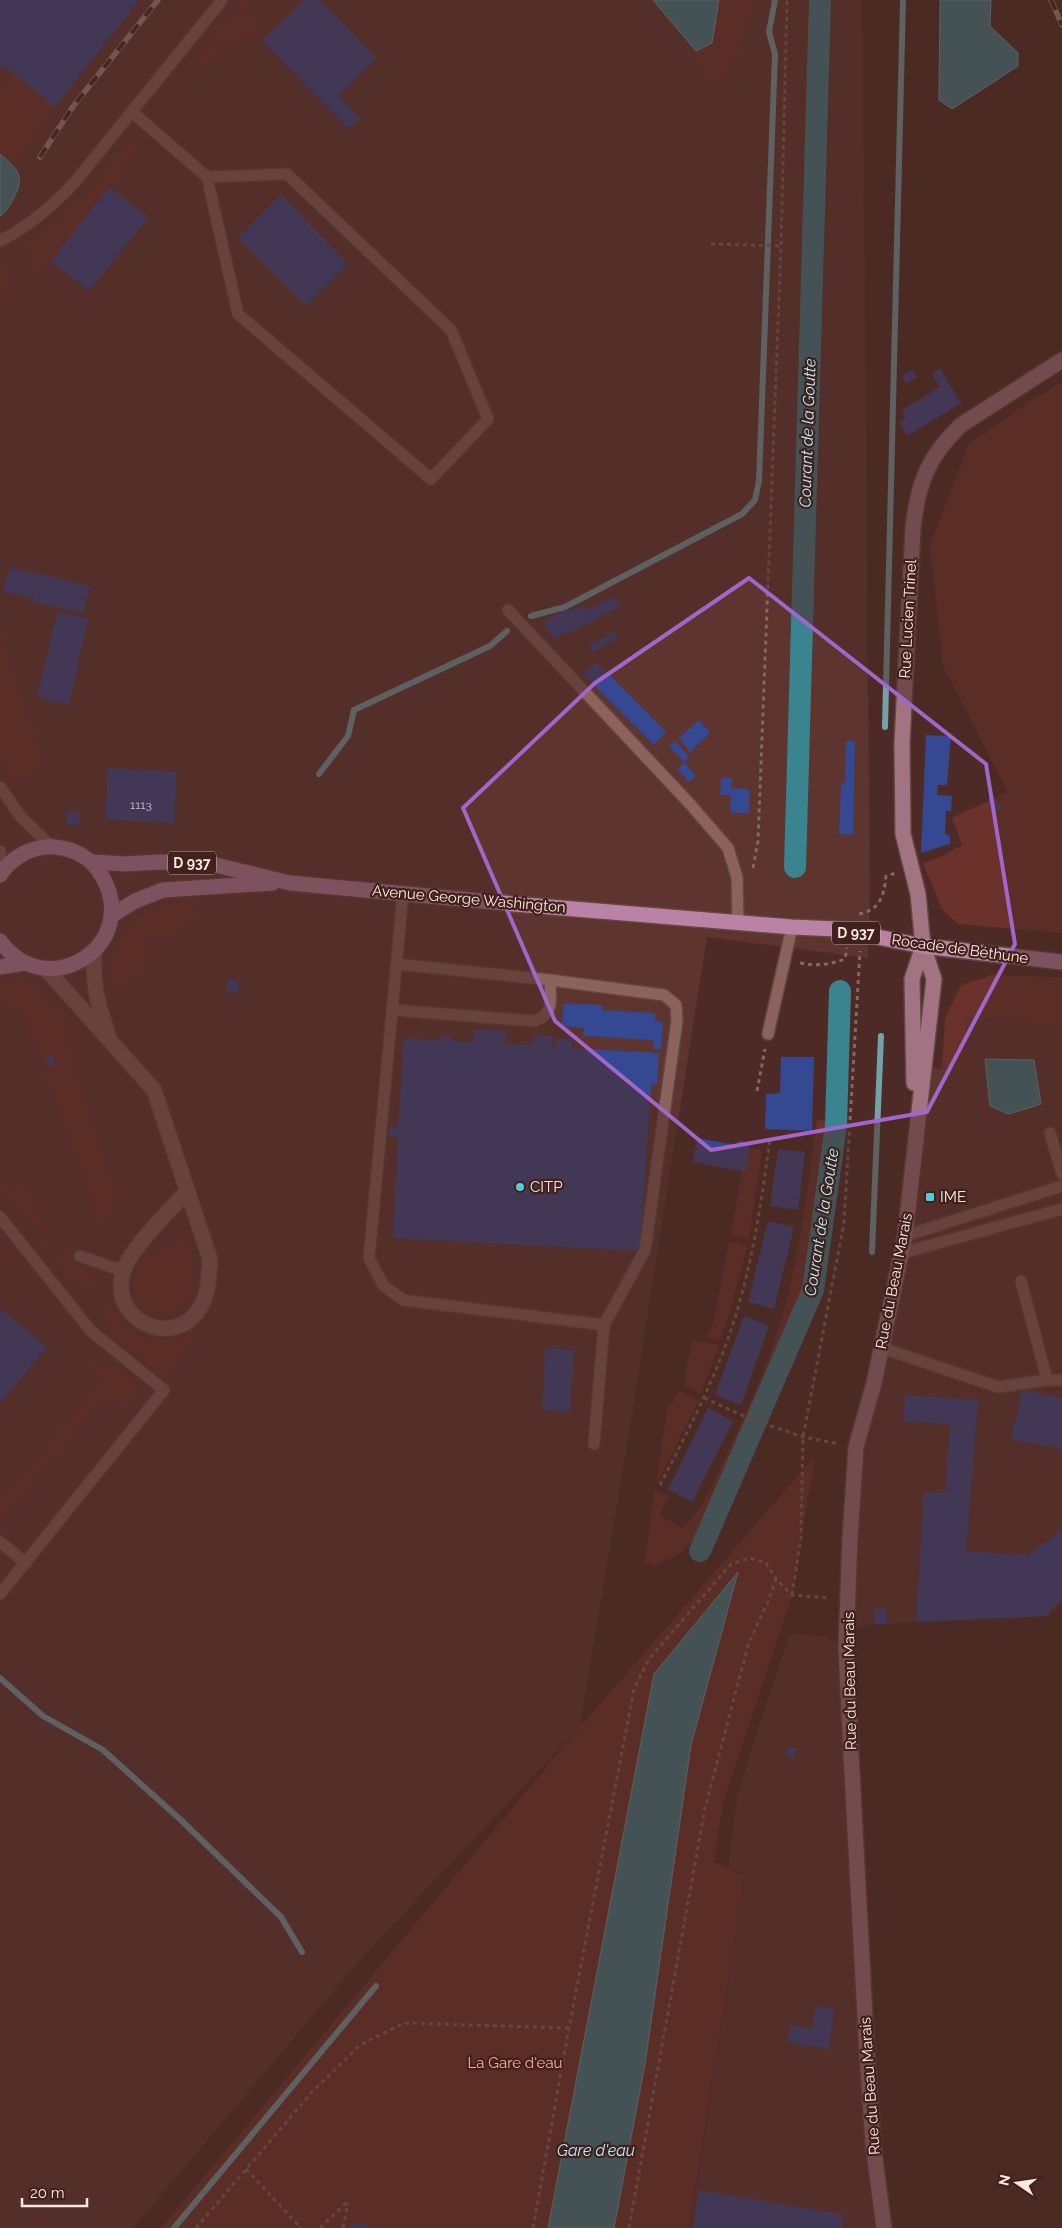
<svg xmlns="http://www.w3.org/2000/svg" width="1062" height="2228" viewBox="0 0 1062 2228" font-family="Raleway,sans-serif">
	<style>
		.built { fill: #5d342e }
		.green { fill: #6a322a }
		.water { fill: #3a8490; stroke: #74a2aa }
		.lines { fill: none; stroke-linecap: round; stroke-linejoin: round }
		.stream { stroke: #74a2aa; stroke-width: 6 }
		.canal { stroke: #3a8490; stroke-width: 22 }
		.building { fill: #354993 }
		.lane-casing { stroke: #624641; stroke-width: 14 }
		.street-casing { stroke: #624641; stroke-width: 18 }
		.secondary-casing { stroke: #624641; stroke-width: 18 }
		.primary-casing { stroke: #624641; stroke-width: 18 }
		.path { stroke: #856863; stroke-width: 3; stroke-dasharray: 4 4; stroke-linecap: butt }
		.lane { stroke: #8b635c; stroke-width: 11 }
		.street { stroke: #8b635c; stroke-width: 15 }
		.secondary { stroke: #a27380; stroke-width: 15 }
		.primary { stroke: #ba82a4; stroke-width: 15 }
		.rail-casing { stroke: #a48985; stroke-width: 5.5 }
		.rail { stroke: #42201b; stroke-width: 4; stroke-dasharray: 11; stroke-linecap: butt }
		.marked { fill: none; stroke: #a265cb; stroke-width: 4; stroke-linejoin: round }
		.poi-dot { fill: #54cadd; stroke: #42201b; stroke-width: 2 }
		.labels { text-anchor: middle; stroke-width: 4.5; stroke-linejoin: round; paint-order: stroke }
		.number-label { font-size: 12px; fill: #cac1d1 }
		.shield { fill: #42201b; stroke: #c4ada9; stroke-width: 1 }
		.shield-label { font-size: 14px; font-weight: bold; fill: #fce9e6 }
		.street-label { font-size: 15px; fill: #fce9e6; stroke: #42201b }
		.poi-label { font-size: 15px; fill: #fce9e6; stroke: #42201b; text-anchor: start }
		.park-label { font-size: 15px; fill: #fbaea1; stroke: #42201b }
		.water-label { font-size: 16px; font-style: italic; fill: #b4effa; stroke: #42201b }
	</style>
	<rect width="100%" height="100%" fill="#4d2a25"/>
	<path class="built" d="M 0,0 L 862,0 L 870,892 L 868,958 L 707,937 L 626,1452 L 580,1727 L 364,1955 L 133,2228 L 0,2228 Z
		M 967,1016 L 1062,1027 L 1062,1604 L 1047,1616 L 875,1624 L 847,1629 L 854,1489 L 891,1308 L 924,1067 L 964,1070 Z
		M 790,1634 L 822,1635 L 846,1647 L 884,2228 L 690,2228 L 745,1876 L 728,1867 L 737,1798 L 759,1725 Z"/>
	<path class="green" d="M 243,0 L 252,0 L 242,14 L 269,34 L 222,43 L 199,74 L 197,61 Z
		M 719,0 L 752,0 L 750,26 L 721,89 L 694,57 L 696,51 L 712,43 Z
		M 13,73 L 55,107 L 15,167 L 0,154 L 0,89 Z
		M 145,140 L 51,261 L 41,272 L 24,249 L 77,205 L 126,146 Z
		M 6,259 L 14,285 L 5,291 L 0,308 L 0,262 Z
		M 1062,382 L 1062,933 L 958,924 L 942,909 L 923,863 L 943,856 L 962,845 L 952,818 L 1008,792 L 943,666 L 930,545 L 969,444 L 1030,401 Z
		M 0,405 L 4,405 L 0,461 Z
		M 0,630 L 46,767 L 16,784 L 0,759 Z
		M 194,902 L 195,917 L 173,942 L 146,940 L 150,962 L 113,993 C 111,982 109,970 112,958 C 117,941 132,917 148,909 C 162,902 179,903 194,902 Z
		M 992,975 L 1062,977 L 1062,1027 L 967,1016 L 964,1070 L 942,1068 L 945,1018 L 961,985 Z
		M 11,979 C 31,984 43,992 53,1010 L 62,1006 L 73,1058 L 118,1197 L 114,1211 L 100,1223 L 21,1009 L 0,1005 L 0,981 Z
		M 817,1120 L 827,1121 L 811,1253 L 795,1317 L 753,1424 L 712,1515 L 699,1535 L 679,1554 L 657,1565 L 645,1563 L 654,1490 L 669,1496 L 660,1515 L 682,1528 C 705,1508 715,1478 728,1451 C 750,1405 772,1356 785,1307 C 801,1245 809,1183 817,1120 Z
		M 746,1148 L 762,1150 L 749,1239 L 731,1235 Z
		M 3,1181 L 7,1187 L 26,1182 L 53,1253 L 0,1185 L 0,1183 Z
		M 0,1228 C 7,1243 6,1258 0,1273 Z
		M 183,1239 L 189,1241 C 193,1256 198,1272 194,1288 C 190,1308 164,1323 145,1311 C 140,1308 136,1301 133,1296 C 130,1257 152,1252 183,1239 Z
		M 729,1242 L 748,1245 L 727,1322 L 720,1340 L 706,1337 L 714,1321 Z
		M 69,1252 L 78,1265 L 93,1272 L 96,1282 C 71,1285 69,1275 54,1257 Z
		M 110,1303 L 128,1327 L 138,1336 L 158,1340 L 177,1339 L 201,1328 L 191,1344 L 164,1378 L 108,1331 L 102,1305 Z
		M 692,1341 L 719,1345 L 701,1394 L 684,1385 Z
		M 90,1365 C 105,1364 127,1365 134,1380 C 137,1387 138,1393 141,1400 L 97,1406 L 0,1521 L 0,1501 L 103,1379 Z
		M 679,1391 L 699,1400 L 656,1485 L 667,1410 Z
		M 815,1456 L 792,1595 L 723,1803 L 714,1862 L 745,1876 L 689,2228 L 161,2228 L 580,1727 Z"/>
	<path class="water" d="M 653,0 L 719,0 L 712,43 L 696,51 Z
		M 940,0 L 991,0 L 990,26 L 1018,53 L 1018,66 L 952,109 L 939,100 Z
		M 0,154 C 19,170 26,177 12,201 C 9,207 6,212 0,216 Z
		M 985,1059 L 1034,1060 L 1041,1104 L 1009,1114 L 990,1106 Z
		M 738,1572 L 691,1745 L 645,2064 L 614,2228 L 548,2228 L 654,1674 Z"/>
	<g class="lines">
		<path class="stream" d="M 531,616 L 565,607 L 742,514 L 755,500 L 759,481 L 775,54 L 769,32 L 775,0
			M 885,727 L 903,0
			M 319,774 L 348,736 L 354,710 L 490,646 L 507,631
			M 872,1252 L 881,1036
			M 0,1678 L 43,1716 L 103,1750 L 182,1821 L 281,1917 L 302,1952
			M 174,2228 L 376,1986"/>
		<path class="canal" d="M 795,867 L 820,0
			M 700,1551 L 813,1290 L 836,1125 L 840,991"/>
	</g>
	<path class="building" d="M 0,0 L 139,0 L 55,107 L 4,66 L 0,71 Z
		M 304,0 L 320,0 L 376,58 L 339,96 L 360,118 L 349,129 L 262,41 Z
		M 109,187 L 148,217 L 89,291 L 51,261 Z
		M 281,194 L 348,264 L 306,306 L 238,238 Z
		M 940,368 L 961,403 L 907,436 L 899,422 L 905,418 L 902,410 L 940,387 L 932,374 Z
		M 913,370 L 917,377 L 906,384 L 902,376 Z
		M 10,567 L 90,586 L 83,613 L 33,602 L 34,598 L 3,591 Z
		M 614,597 L 620,607 L 570,633 L 569,631 L 553,639 L 543,622 L 569,608 L 571,611 L 583,605 L 585,610 Z
		M 57,612 L 88,619 L 69,705 L 37,697 Z
		M 614,631 L 618,638 L 592,653 L 589,645 Z
		M 597,662 L 666,732 L 654,745 L 583,674 Z
		M 699,720 L 710,733 L 690,752 L 679,738 Z
		M 926,735 L 951,736 L 947,785 L 938,785 L 937,795 L 952,796 L 951,811 L 946,811 L 945,834 L 950,836 L 950,844 L 921,853 Z
		M 675,741 L 689,757 L 684,762 L 669,746 Z
		M 846,741 L 855,741 L 853,835 L 839,834 L 841,783 L 845,783 Z
		M 684,762 L 696,776 L 689,782 L 677,769 Z
		M 108,768 L 177,772 L 174,823 L 105,819 Z
		M 721,778 L 732,778 L 731,788 L 749,789 L 749,813 L 730,813 L 731,795 L 720,795 Z
		M 994,796 L 1001,809 L 995,812 L 988,799 Z
		M 67,811 L 80,812 L 79,825 L 66,824 Z
		M 228,979 L 239,980 L 239,993 L 227,992 Z
		M 564,1003 L 602,1005 L 602,1010 L 655,1013 L 655,1021 L 663,1022 L 661,1049 L 653,1049 L 653,1040 L 583,1036 L 584,1028 L 562,1026 Z
		M 474,1029 L 506,1031 L 505,1044 L 532,1045 L 533,1035 L 553,1036 L 552,1047 L 556,1047 L 556,1038 L 572,1039 L 572,1048 L 659,1053 L 657,1085 L 651,1084 L 640,1251 L 393,1238 L 398,1136 L 389,1136 L 389,1126 L 398,1127 L 404,1038 L 441,1040 L 441,1035 L 451,1036 L 451,1041 L 473,1042 Z
		M 52,1055 L 55,1063 L 48,1066 L 45,1058 Z
		M 781,1057 L 814,1057 L 812,1131 L 765,1129 L 766,1094 L 780,1093 Z
		M 697,1138 L 736,1145 L 739,1141 L 749,1143 L 750,1145 L 746,1172 L 693,1162 Z
		M 778,1149 L 805,1152 L 798,1210 L 770,1206 Z
		M 768,1221 L 794,1227 L 774,1309 L 748,1302 Z
		M 0,1308 L 47,1347 L 0,1403 Z
		M 744,1316 L 769,1325 L 741,1405 L 715,1395 Z
		M 545,1348 L 574,1350 L 570,1412 L 542,1410 Z
		M 1022,1390 L 1062,1398 L 1062,1449 L 1011,1439 Z
		M 905,1395 L 978,1400 L 966,1551 L 1027,1555 L 1062,1530 L 1062,1600 L 1048,1611 L 1047,1616 L 916,1622 L 924,1492 L 945,1493 L 950,1424 L 903,1421 Z
		M 708,1408 L 733,1421 L 692,1502 L 668,1489 Z
		M 874,1609 L 886,1609 L 887,1624 L 875,1624 Z
		M 787,1748 L 796,1748 L 795,1757 L 787,1757 Z
		M 816,2006 L 834,2009 L 829,2049 L 787,2042 L 791,2025 L 812,2029 Z
		M 699,2190 L 841,2214 L 843,2228 L 693,2228 Z
		M 350,2222 L 370,2226 L 369,2228 L 349,2228 Z"/>
	<g class="lines">
		<defs>
			<path id="lane" d="M 132,112 L 207,177 L 238,314 L 431,479 L 488,419 L 451,330 L 287,174 L 207,177
				M 0,241 C 29,226 53,206 75,182 L 222,0
				M 508,610 L 690,804 L 728,848 L 737,877 L 738,923
				M 0,787 L 21,817 L 52,847
				M 0,851 L 3,870
				M 396,964 L 550,980 L 664,995 L 676,1005 L 677,1021 L 645,1250 L 604,1325 L 403,1300 L 383,1285 L 369,1258 L 403,894
				M 392,1010 L 534,1021 C 555,1014 550,999 550,980
				M 768,1034 L 792,927
				M 1050,1133 L 1062,1174
				M 0,1217 L 91,1331 L 164,1390 L 0,1594
				M 905,1236 L 1062,1186
				M 902,1253 L 1062,1209
				M 80,1256 L 123,1271
				M 1021,1281 L 1047,1380
				M 882,1348 L 998,1387 L 1047,1380 L 1062,1380
				M 594,1444 L 604,1325
				M 0,1542 L 26,1563"/>
			<path id="street" d="M 94,951 C 93,987 97,1001 108,1034
				M 46,969 L 154,1090 L 210,1259 C 209,1274 209,1290 202,1304 C 179,1352 108,1323 123,1272 C 130,1248 170,1211 187,1191"/>
			<path id="secondary" d="M 914,1083 L 912,979 L 923,946
				M 884,2228 L 873,2144 L 867,2055 L 850,1735 L 846,1647 L 850,1538 L 856,1447 L 874,1383 L 905,1236 L 934,979 L 923,946 L 918,894 L 903,834 L 902,743 L 913,528 C 918,483 928,456 961,425 L 1062,360"/>
			<path id="primary" d="M 92,862 L 126,864 L 161,862 L 211,864 L 290,883 L 503,903 L 792,927 L 837,929 L 923,946 L 1062,962
				M 0,875 C 11,857 34,845 55,847 C 74,849 92,858 102,876 C 142,944 48,1006 0,941
				M 111,916 L 135,901 L 163,890 L 273,883
				M 0,967 L 24,963"/>
		</defs>
		<use href="#lane" class="lane-casing"/>
		<use href="#street" class="street-casing"/>
		<use href="#secondary" class="secondary-casing"/>
		<use href="#primary" class="primary-casing"/>
		<path class="path" d="M 711,244 L 781,246
			M 753,868 L 758,841 L 781,246 L 787,0
			M 859,914 C 880,910 884,896 886,876 L 896,873
			M 800,963 C 817,966 829,965 845,959 L 847,948
			M 757,1091 L 765,1049
			M 704,1398 L 748,1418 L 803,1437 L 840,1444
			M 660,1485 C 689,1429 719,1372 737,1311 C 754,1255 762,1197 770,1139
			M 792,1595 L 801,1538 L 803,1437 L 844,1223 L 860,951
			M 246,2169 L 301,2228
			M 196,2228 L 312,2092 L 360,2045 L 404,2023 L 569,2028
			M 320,2228 L 348,2201
			M 343,2228 L 348,2202
			M 533,2228 L 569,2028 L 634,1689 L 649,1659 L 731,1564 L 750,1558 L 766,1563 L 776,1579 L 792,1595 L 830,1598
			M 629,2228 L 705,1808 L 749,1642 L 768,1602 L 776,1579"/>
		<use href="#lane" class="lane"/>
		<use href="#street" class="street"/>
		<use href="#secondary" class="secondary"/>
		<use href="#primary" class="primary"/>
		<defs>
			<path id="rail" d="M 1051,0 L 1062,25
				M 40,157 L 74,105 L 158,0"/>
		</defs>
		<use href="#rail" class="rail-casing"/>
		<use href="#rail" class="rail"/>
	</g>
	<path d="M0 0H1062V2228H0ZM 749,578 L 986,764 L 1015,944 L 927,1112 L 711,1150 L 555,1021 L 463,808 L 595,683 Z" fill="#4d2a25" fill-opacity=".55" fill-rule="evenodd"/>
	<path class="marked" d="M 749,578 L 986,764 L 1015,944 L 927,1112 L 711,1150 L 555,1021 L 463,808 L 595,683 Z"/>
	<g class="poi-dot">
		<circle cx="520" cy="1187" r="5"/>
		<rect x="925" y="1192" width="10" height="10" rx="2.5"/>
	</g>
	<g class="labels">
		<g class="number-label">
			<text x="141" y="809">1113</text>
		</g>
		<g class="shield">
			<rect x="168" y="851.5" width="48" height="23" rx="4"/>
			<rect x="832" y="921.5" width="48" height="23" rx="4"/>
		</g>
		<g class="shield-label">
			<text x="192" y="868">D 937</text>
			<text x="856" y="938">D 937</text>
		</g>
		<g class="street-label">
			<text transform="translate(908 619) rotate(-87)" y="5">Rue Lucien Trinel</text>
			<text transform="translate(469 899) rotate(5)" y="5">Avenue George Washington</text>
			<text transform="translate(960 949) rotate(8)" y="5">Rocade de Béthune</text>
			<text transform="translate(894 1281) rotate(-79)" y="5">Rue du Beau Marais</text>
			<text transform="translate(850 1681) rotate(-91)" y="5">Rue du Beau Marais</text>
			<text transform="translate(870 2086) rotate(-94)" y="5">Rue du Beau Marais</text>
		</g>
		<g class="poi-label">
			<text x="530" y="1192">CITP</text>
			<text x="940" y="1202">IME</text>
		</g>
		<g class="park-label">
			<text x="515" y="2068">La Gare d'eau</text>
		</g>
		<g class="water-label">
			<text transform="translate(807 433) rotate(-88)" y="6">Courant de la Goutte</text>
			<text transform="translate(821 1222) rotate(-81)" y="6">Courant de la Goutte</text>
			<text x="596" y="2156">Gare d'eau</text>
		</g>
	</g>
	<g transform="translate(1017 2183) rotate(283)" stroke="#42201b" stroke-width="4" paint-order="stroke">
	<path d="M0-4L9 19L0 12L-9 19Z" fill="#fce9e6"/>
	<text y="-8" font-size="14" font-weight="bold" text-anchor="middle" fill="#fce9e6">N</text>
	</g>
	<path d="M22 2198v8h65v-8" fill="none" stroke="#fce9e6" stroke-width="2.5"/>
	<text x="30" y="2198" font-size="15" fill="#fce9e6" stroke="#42201b" stroke-width="4" paint-order="stroke">20 m</text>
</svg>
